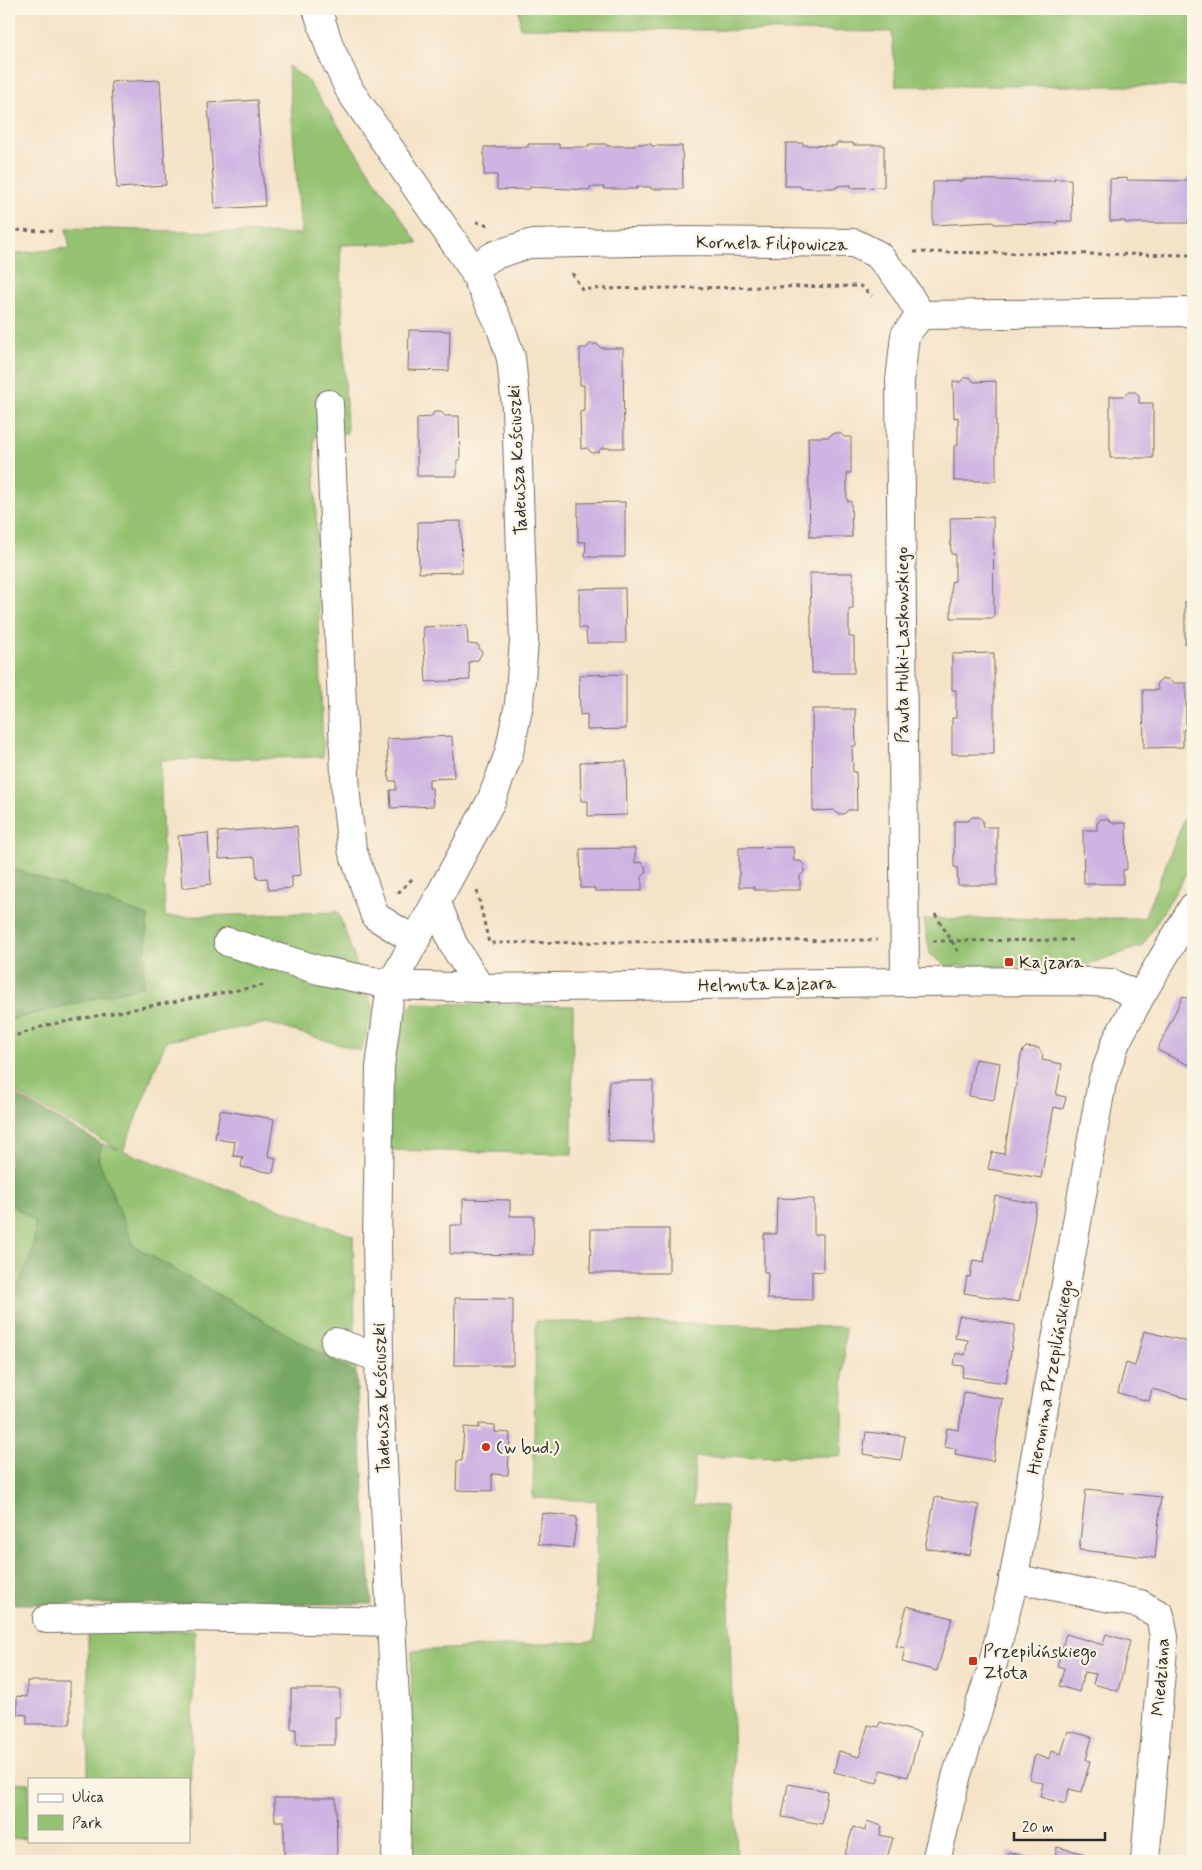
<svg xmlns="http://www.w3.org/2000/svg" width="1202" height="1870" viewBox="0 0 1202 1870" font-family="Mynerve,sans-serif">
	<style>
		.green { fill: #94c271; stroke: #60764e }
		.forest { fill: #77a863; stroke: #516a47 }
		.building { fill: #ceb4e2 }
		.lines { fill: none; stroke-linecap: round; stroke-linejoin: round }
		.minor-casing { stroke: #726b62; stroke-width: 30 }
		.path { stroke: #726b62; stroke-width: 3; stroke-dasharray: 4 4; stroke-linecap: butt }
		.minor { stroke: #fff; stroke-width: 28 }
		.poi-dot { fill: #c8321e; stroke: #fcf5e5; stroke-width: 2 }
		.labels { text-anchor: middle; stroke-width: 4.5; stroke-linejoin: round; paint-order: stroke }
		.street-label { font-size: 18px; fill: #2b2b2b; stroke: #fcf5e5 }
		.poi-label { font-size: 18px; fill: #2b2b2b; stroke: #fcf5e5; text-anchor: start }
	</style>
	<rect width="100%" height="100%" fill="#fcf5e5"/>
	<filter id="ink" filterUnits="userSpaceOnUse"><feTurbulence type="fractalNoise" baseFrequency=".02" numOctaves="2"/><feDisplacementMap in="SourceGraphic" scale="10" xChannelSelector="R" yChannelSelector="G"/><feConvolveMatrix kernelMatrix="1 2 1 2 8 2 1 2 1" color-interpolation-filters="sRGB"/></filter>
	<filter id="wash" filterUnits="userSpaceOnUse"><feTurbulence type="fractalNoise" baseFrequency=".0096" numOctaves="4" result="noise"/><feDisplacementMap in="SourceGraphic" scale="20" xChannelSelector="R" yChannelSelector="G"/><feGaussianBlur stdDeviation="1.12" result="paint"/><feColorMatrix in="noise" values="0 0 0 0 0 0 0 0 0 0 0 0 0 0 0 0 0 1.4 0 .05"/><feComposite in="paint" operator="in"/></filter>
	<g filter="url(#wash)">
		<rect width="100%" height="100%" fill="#f5e3c8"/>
		<path class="green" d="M 519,9 L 1193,9 L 1193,86 L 896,86 L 892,32 L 520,28 Z
			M 288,66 L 307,80 L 418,243 L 340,245 L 347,433 L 314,437 L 323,757 L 160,760 L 165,917 L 338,912 L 373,1010 L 361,1051 L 267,1023 L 166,1041 L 123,1151 L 353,1236 L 356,1374 L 134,1246 L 98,1159 L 102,1144 L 119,1149 L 9,1089 L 9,1020 L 142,986 L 148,917 L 9,867 L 9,254 L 70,248 L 66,228 L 301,234 Z
			M 1193,798 L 1193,863 L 1142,946 L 1077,968 L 947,966 L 930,954 L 924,919 L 1144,918 Z
			M 413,1003 L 573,1006 L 572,1154 L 388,1150 L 395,1031 Z
			M 9,1203 L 35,1221 L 34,1251 L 9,1307 Z
			M 536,1321 L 845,1327 L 841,1456 L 695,1457 L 693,1505 L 726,1506 L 737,1861 L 409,1861 L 412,1651 L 595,1641 L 597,1501 L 533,1498 Z
			M 88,1631 L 195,1631 L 189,1829 L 189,1779 L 88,1779 Z
			M 9,1782 L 29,1783 L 29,1838 L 9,1839 Z"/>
		<path class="forest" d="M 9,867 L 148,916 L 143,986 L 9,1020 Z
			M 9,1091 L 102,1144 L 98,1159 L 134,1246 L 356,1374 L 372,1604 L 11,1604 L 11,1574 L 9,1573 L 9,1307 L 33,1251 L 35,1222 L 9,1203 Z"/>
		<g id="blocks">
			<path class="building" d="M 160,80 L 166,185 L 117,188 L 111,82 Z
				M 257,100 L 265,206 L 215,209 L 208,103 Z
				M 786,143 L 803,143 L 803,145 L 836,146 L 836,143 L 853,143 L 853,145 L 884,145 L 884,187 L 851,188 L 851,185 L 837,186 L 837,188 L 801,188 L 800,186 L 785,186 Z
				M 528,144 L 559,144 L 559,147 L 589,147 L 589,144 L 606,144 L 607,146 L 635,146 L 634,144 L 651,144 L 652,146 L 682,146 L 683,189 L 651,189 L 651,187 L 637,187 L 637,189 L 604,189 L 604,187 L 590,187 L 590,190 L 530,187 L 530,189 L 497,190 L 497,175 L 484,175 L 484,147 L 528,147 Z
				M 1127,178 L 1127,180 L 1186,181 L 1186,178 L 1193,178 L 1193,220 L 1188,220 L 1188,223 L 1125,223 L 1125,221 L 1110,221 L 1110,179 Z
				M 963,179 L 1025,181 L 1054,181 L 1054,179 L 1071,179 L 1072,221 L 1057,221 L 1057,223 L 994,224 L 993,222 L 933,225 L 933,182 L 963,181 Z
				M 409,330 L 450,331 L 449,371 L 408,370 Z
				M 590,344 L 597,344 L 601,348 L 623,348 L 624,448 L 602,448 L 598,452 L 592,453 L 587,448 L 581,449 L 580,412 L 584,411 L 584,385 L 580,385 L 580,348 L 586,348 Z
				M 970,377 L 974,382 L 996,381 L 996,481 L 954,481 L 954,446 L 958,445 L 958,417 L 954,418 L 953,381 L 960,382 L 964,378 Z
				M 1128,392 L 1135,392 L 1139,395 L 1139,403 L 1153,403 L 1153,458 L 1110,458 L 1110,396 L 1124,396 Z
				M 434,412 L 441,412 L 445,416 L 459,416 L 460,460 L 457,460 L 457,476 L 417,476 L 417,418 L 431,417 Z
				M 833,433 L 840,433 L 844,437 L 851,437 L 851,473 L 847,473 L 847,501 L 851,501 L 852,537 L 810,537 L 808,437 L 829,437 Z
				M 625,502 L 625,557 L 585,557 L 586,542 L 578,542 L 578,503 Z
				M 993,517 L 994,618 L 951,618 L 951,582 L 955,581 L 955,554 L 951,554 L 950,518 Z
				M 461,521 L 462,572 L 419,573 L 418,522 Z
				M 810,573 L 853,573 L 853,609 L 849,609 L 849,637 L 854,637 L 854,673 L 812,673 Z
				M 625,588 L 626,643 L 587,643 L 586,628 L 579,628 L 579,589 Z
				M 1185,601 L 1193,601 L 1193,644 L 1185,644 Z
				M 467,625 L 468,644 L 478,645 L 482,653 L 478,660 L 469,662 L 470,680 L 426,682 L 423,627 Z
				M 994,653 L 994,754 L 952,754 L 952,718 L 956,718 L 956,690 L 952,690 L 952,654 Z
				M 626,674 L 626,729 L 587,730 L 587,714 L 580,715 L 579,675 Z
				M 1161,679 L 1168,679 L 1172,683 L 1186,683 L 1186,729 L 1183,730 L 1183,747 L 1144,748 L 1143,690 L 1158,690 L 1157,683 Z
				M 812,709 L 855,709 L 856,746 L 852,746 L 853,772 L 856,772 L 857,810 L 848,810 L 844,814 L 838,814 L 834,810 L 813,811 Z
				M 452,736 L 454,778 L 429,779 L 429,788 L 432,788 L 433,806 L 391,808 L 390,790 L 396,790 L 396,781 L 389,781 L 387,739 Z
				M 626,761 L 627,815 L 588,816 L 588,801 L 581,801 L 580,762 Z
				M 972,817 L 979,817 L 983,821 L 982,827 L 997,827 L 997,885 L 958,885 L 957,867 L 954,867 L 954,821 L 968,821 Z
				M 1101,819 L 1108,819 L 1112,823 L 1126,823 L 1127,869 L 1123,870 L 1123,884 L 1084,884 L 1083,830 L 1097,830 L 1097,823 Z
				M 297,826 L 301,875 L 292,876 L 292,888 L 269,890 L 267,878 L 257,879 L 255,857 L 219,859 L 218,832 Z
				M 208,833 L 211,884 L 182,888 L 178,836 Z
				M 793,847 L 794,861 L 800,861 L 804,865 L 804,872 L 800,876 L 800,890 L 754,890 L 754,887 L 739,887 L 739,848 Z
				M 635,848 L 635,863 L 641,862 L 645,866 L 646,873 L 642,877 L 642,891 L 595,891 L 595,888 L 581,888 L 580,849 Z
				M 1183,996 L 1193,1001 L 1193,1067 L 1157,1050 Z
				M 1026,1047 L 1039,1048 L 1043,1056 L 1042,1060 L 1062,1064 L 1056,1095 L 1066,1097 L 1063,1109 L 1054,1107 L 1041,1178 L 988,1169 L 992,1152 L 1004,1154 L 1021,1056 L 1023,1050 Z
				M 975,1059 L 1000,1063 L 994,1100 L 969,1096 Z
				M 609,1081 L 653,1081 L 653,1142 L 608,1141 Z
				M 220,1110 L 274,1119 L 268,1156 L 276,1158 L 273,1173 L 241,1167 L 243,1157 L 233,1156 L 235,1142 L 215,1139 Z
				M 995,1196 L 1037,1204 L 1019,1302 L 964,1293 L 967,1277 L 970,1277 L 973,1260 L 984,1262 Z
				M 777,1198 L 814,1199 L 814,1234 L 823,1234 L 823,1272 L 812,1271 L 812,1300 L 767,1299 L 768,1272 L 764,1272 L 764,1234 L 776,1234 Z
				M 463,1199 L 510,1200 L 510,1216 L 534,1216 L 533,1255 L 450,1254 L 450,1225 L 463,1225 Z
				M 591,1229 L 669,1229 L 669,1273 L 590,1273 Z
				M 455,1298 L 513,1299 L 513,1365 L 454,1365 Z
				M 959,1316 L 1015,1325 L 1006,1383 L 962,1377 L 964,1366 L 954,1365 L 956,1353 L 965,1355 L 968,1340 L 955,1338 Z
				M 1144,1331 L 1193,1343 L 1193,1400 L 1152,1389 L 1149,1401 L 1118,1393 L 1126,1363 L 1135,1366 Z
				M 964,1392 L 1003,1399 L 993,1461 L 955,1454 L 956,1449 L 944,1447 L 947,1428 L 959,1430 Z
				M 479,1424 L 495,1425 L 495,1432 L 510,1433 L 508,1475 L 492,1474 L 492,1491 L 456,1490 L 457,1461 L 462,1461 L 464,1427 L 479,1428 Z
				M 866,1432 L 905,1436 L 901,1460 L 863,1454 Z
				M 1086,1489 L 1161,1497 L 1155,1558 L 1079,1550 Z
				M 935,1497 L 979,1505 L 970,1555 L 925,1548 Z
				M 542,1513 L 577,1517 L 573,1548 L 538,1544 Z
				M 907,1606 L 952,1618 L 937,1671 L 902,1662 L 905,1648 L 896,1646 Z
				M 1066,1634 L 1103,1645 L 1106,1634 L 1130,1641 L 1118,1691 L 1093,1684 L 1096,1674 L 1089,1673 L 1084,1672 L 1079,1692 L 1059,1686 L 1064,1668 L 1057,1666 Z
				M 27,1681 L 70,1681 L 70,1724 L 27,1724 L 27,1715 L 17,1714 L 17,1696 L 27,1697 Z
				M 291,1689 L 340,1689 L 340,1717 L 335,1717 L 335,1745 L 296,1745 L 296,1729 L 291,1729 Z
				M 880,1722 L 920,1733 L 908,1777 L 881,1770 L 877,1783 L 834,1772 L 839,1751 L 859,1757 L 868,1725 L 878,1727 Z
				M 1068,1731 L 1092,1737 L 1086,1760 L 1090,1761 L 1082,1792 L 1069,1789 L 1065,1804 L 1040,1797 L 1043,1783 L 1029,1779 L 1035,1755 L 1049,1759 L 1051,1751 L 1061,1754 Z
				M 788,1784 L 827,1791 L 822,1824 L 782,1817 Z
				M 274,1798 L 336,1798 L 337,1859 L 284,1859 L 284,1821 L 275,1821 Z
				M 867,1821 L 882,1826 L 880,1835 L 893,1838 L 886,1861 L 843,1861 L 853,1827 L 865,1831 Z
				M 1057,1847 L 1085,1854 L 1083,1861 L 1054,1861 Z
				M 1009,1852 L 1041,1861 L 1006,1861 Z"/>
		</g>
	</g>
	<g filter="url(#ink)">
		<use href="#blocks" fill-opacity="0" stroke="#726b62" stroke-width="1"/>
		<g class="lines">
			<defs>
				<path id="minor" d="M 317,9 L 330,48 L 350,91 L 472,268 L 500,325 L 511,358 L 516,407 L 524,641 L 519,704 L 509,753 L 491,801 L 391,985 L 380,1067 L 377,1242 L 380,1405 L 398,1759 L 396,1861
					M 472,268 L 495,255 L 529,244 L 687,241 L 854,243 L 878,255 L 897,277 L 921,315 L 1193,312
					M 329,404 L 346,797 L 352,849 L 375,916 L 415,941
					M 437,903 L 453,944 L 480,988
					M 228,942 L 319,970 L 391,985 L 480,988 L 905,982 L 1071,981 L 1111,983 L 1140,997
					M 905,982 L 900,381 L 905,335 L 921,315
					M 335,1342 L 379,1358
					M 1013,1578 L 1140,1604 L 1160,1615 L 1164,1637 L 1145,1861
					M 47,1619 L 188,1617 L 392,1622
					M 936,1861 L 957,1774 L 991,1671 L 1012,1587 L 1102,1082 L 1116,1042 L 1140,997 L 1193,907"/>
			</defs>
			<use href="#minor" class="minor-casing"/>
			<path class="path" d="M 476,222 L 489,225
				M 9,230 L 52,231
				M 914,252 L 1193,255
				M 572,273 L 582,289 L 860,286 L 872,296
				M 477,891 L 489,943 L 877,940
				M 398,893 L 415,876
				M 935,914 L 959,953
				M 933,941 L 1072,940
				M 9,1038 L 47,1025 L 265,985"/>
			<use href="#minor" class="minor"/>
		</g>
	</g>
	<g class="poi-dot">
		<rect x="1004" y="957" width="10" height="10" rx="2.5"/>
		<circle cx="486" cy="1447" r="5"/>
		<rect x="968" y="1656" width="10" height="10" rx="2.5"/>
	</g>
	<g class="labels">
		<g class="street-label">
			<text transform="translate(772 243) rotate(1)" y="6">Kornela Filipowicza</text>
			<text transform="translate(517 460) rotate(-93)" y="6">Tadeusza Kościuszki</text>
			<text transform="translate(902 645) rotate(-90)" y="6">Pawła Hulki-Laskowskiego</text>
			<text transform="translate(767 984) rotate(-1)" y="6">Helmuta Kajzara</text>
			<text transform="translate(1050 1377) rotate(-80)" y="6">Hieronima Przepilińskiego</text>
			<text transform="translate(381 1398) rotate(-92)" y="6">Tadeusza Kościuszki</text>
			<text transform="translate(1160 1677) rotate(-86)" y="6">Miedziana</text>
		</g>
		<g class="poi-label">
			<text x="1019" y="968">Kajzara</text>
			<text x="496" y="1453">(w bud.)</text>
			<text x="983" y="1657">Przepilińskiego<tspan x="983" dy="21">Złota</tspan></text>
		</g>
	</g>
	<rect width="1202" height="1870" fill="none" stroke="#fcf5e5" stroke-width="30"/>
	<rect x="28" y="1778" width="162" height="65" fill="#fcf5e5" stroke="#a8a49b"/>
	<rect x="38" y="1794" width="25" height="8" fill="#ffffff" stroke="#a8a49b"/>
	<text x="72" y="1802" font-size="15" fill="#2b2b2b">Ulica</text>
	<rect x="38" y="1815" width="25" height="15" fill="#94c271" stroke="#a8a49b"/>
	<text x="72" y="1828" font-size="15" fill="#2b2b2b">Park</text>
	<path d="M1014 1832v8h91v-8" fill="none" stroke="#2b2b2b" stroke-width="2.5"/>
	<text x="1022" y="1832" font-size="15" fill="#2b2b2b" stroke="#fcf5e5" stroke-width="4" paint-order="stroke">20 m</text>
</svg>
